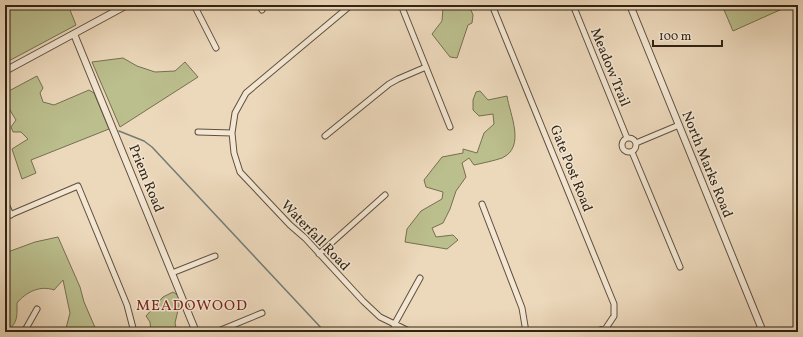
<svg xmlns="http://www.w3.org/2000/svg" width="803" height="337" viewBox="0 0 803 337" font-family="Vollkorn,serif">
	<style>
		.green { fill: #bbbe8d; stroke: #767050 }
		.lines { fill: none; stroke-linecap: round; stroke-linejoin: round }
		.stream { stroke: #717c77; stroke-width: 1.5 }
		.minor-casing { stroke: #5f503d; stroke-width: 7 }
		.tertiary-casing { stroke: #5f503d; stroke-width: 8 }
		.minor { stroke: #f3e6d3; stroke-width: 5 }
		.tertiary { stroke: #f3e6d3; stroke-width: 6 }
		.labels { text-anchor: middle; stroke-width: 3; stroke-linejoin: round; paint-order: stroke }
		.street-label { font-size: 14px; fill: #302313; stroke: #f3e6d3 }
		.neighbourhood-label { font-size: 15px; letter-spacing: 1px; fill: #7a1f14; stroke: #f3e6d3 }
	</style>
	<rect width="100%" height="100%" fill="#ecd8bb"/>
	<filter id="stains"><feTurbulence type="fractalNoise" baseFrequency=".005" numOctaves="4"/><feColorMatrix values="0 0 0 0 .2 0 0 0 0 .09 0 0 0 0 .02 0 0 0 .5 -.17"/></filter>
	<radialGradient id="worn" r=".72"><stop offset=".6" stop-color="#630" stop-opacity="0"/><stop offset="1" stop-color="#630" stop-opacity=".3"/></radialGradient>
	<path class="green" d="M 5,5 L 68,5 L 76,25 L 5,63 Z
		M 449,5 L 469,5 L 473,15 L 472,23 L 468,25 L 457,58 L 450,57 L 432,34 L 442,21 L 443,8 Z
		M 722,5 L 791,5 L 733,31 Z
		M 123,58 L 137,66 L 155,72 L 175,71 L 185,62 L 198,77 L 120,127 L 92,62 Z
		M 37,76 L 43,88 L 40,93 L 43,102 L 54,105 L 89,90 L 94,93 L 109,129 L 31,160 L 36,173 L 22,179 L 12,149 L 28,139 L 21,132 L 13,132 L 11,127 L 16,120 L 5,102 L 5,93 Z
		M 480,91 L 488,100 L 507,96 C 510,115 526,147 502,158 C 493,161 483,163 474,165 L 469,158 L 462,163 L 466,177 L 456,191 L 450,209 L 443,223 L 432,228 L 436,237 L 453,235 L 458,240 L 447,249 L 405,242 L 407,229 L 421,211 L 442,199 L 443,192 L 426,187 L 424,180 L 442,157 L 463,153 L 463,149 L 477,153 L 484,133 L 494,124 L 493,114 L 479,116 L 473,110 L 473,100 L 476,92 Z
		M 58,237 L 80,287 L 84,302 L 97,332 L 65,332 L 70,313 L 63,280 L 54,290 C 40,285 26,292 17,303 C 17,317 18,324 5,332 L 5,253 L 35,242 Z
		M 173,292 L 179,296 L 179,306 L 175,323 L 177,332 L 168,332 L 165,330 L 151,332 L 150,322 L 146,316 L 163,297 Z"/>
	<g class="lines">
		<path class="stream" d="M 119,131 L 144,141 L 152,147 L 325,332"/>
		<defs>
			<path id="minor" d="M 194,5 L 216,48
				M 259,5 L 262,10
				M 351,5 L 246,93 L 235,113 L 232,133 L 234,153 L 240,172 L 290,225 L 305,238 L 363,301 L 380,317 L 411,332
				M 401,5 L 450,127
				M 492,5 L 614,304 L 614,316 L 606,328 L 594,332
				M 573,5 L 627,138
				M 198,132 L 232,133
				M 325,136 L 389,84 L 398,79 L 426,67
				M622 145a7 7 0 1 1 14 0a7 7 0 1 1-14 0Z
				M 636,143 L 679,125
				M 632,152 L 680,267
				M 5,202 L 11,215
				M 482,204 L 522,308 L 526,332
				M 5,217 L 78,186 L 127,305 L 134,332
				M 319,254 L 385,195
				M 172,273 L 215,256
				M 394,325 L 420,278
				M 24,332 L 37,309
				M 216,332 L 262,313"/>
			<path id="tertiary" d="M 630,5 L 763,332
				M 74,34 L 196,332
				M 5,71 L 127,5"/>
		</defs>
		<use href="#minor" class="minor-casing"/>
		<use href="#tertiary" class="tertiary-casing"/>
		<use href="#minor" class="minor"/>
		<use href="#tertiary" class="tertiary"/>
	</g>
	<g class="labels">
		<g class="street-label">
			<text transform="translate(611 67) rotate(68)" y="5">Meadow Trail</text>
			<text transform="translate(708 164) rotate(68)" y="5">North Marks Road</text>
			<text transform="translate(572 168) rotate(68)" y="5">Gate Post Road</text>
			<text transform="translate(147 178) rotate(68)" y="5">Priem Road</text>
			<text transform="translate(316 235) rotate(46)" y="5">Waterfall Road</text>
		</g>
		<g class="neighbourhood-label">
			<text x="192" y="310">MEADOWOOD</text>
		</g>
	</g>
	<rect width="803" height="337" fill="none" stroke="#ecd8bb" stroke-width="20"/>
	<rect x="6" y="6" width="791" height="325" fill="none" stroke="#302313" stroke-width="2"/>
	<rect x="10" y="10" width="783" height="317" fill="none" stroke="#302313"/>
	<path d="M653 40v6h69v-6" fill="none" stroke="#302313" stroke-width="2"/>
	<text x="659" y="40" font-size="12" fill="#302313" stroke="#f3e6d3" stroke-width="3" paint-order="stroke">100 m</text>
	<rect width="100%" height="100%" filter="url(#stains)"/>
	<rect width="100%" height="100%" fill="url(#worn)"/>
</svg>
